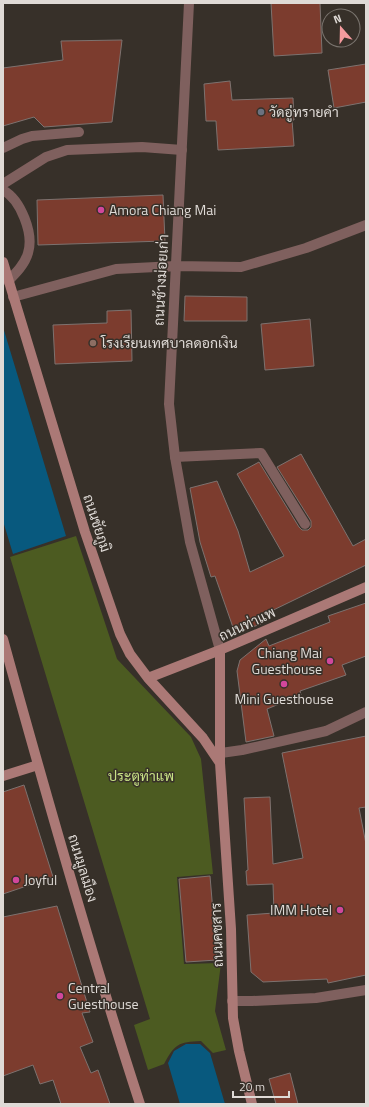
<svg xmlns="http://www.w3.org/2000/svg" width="369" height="1107" viewBox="0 0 369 1107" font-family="'Titillium Web',Sarabun,sans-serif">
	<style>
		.green { fill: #4c5b21 }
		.water { fill: #08597e }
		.building { fill: #7c3c2e; stroke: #7d726f }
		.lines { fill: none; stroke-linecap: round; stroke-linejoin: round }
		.lane { stroke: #7f605e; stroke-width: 10 }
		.street { stroke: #7f605e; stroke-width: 10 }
		.secondary { stroke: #ab7976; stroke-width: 10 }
		.worship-dot { fill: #6b7280; stroke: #373029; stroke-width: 1.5 }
		.hotel-dot { fill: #d1479c; stroke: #373029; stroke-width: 1.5 }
		.education-dot { fill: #8d6e63; stroke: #373029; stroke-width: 1.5 }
		.labels { text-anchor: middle; stroke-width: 3; stroke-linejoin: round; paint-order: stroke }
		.poi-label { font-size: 14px; fill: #dfdad6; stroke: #373029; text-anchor: start }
		.street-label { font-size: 14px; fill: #dfdad6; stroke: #373029 }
		.park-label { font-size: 14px; fill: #c8e285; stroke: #373029 }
	</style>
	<rect width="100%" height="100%" fill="#373029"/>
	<path class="green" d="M 76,536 L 117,659 L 191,737 L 201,759 L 213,874 L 177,877 L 184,964 L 221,963 L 215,1011 L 226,1050 L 213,1053 L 201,1041 C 178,1042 175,1044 164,1064 L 148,1070 L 134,1025 L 150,1019 L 10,557 Z"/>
	<path class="water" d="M 3,327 L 66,536 L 13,554 L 3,521 Z
		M 186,1044 L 200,1044 L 210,1053 L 225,1104 L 180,1104 L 168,1063 L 174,1051 Z"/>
	<path class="building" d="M 271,3 L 320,3 L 322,53 L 274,56 Z
		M 122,40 L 112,122 L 44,127 L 34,117 L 3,126 L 3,68 L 63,60 L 61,41 Z
		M 366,64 L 366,102 L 334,108 L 328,70 Z
		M 230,81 L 232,100 L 293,98 L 294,120 L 292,120 L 294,146 L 218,150 L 216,121 L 206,121 L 204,84 Z
		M 163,195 L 165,241 L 38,245 L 37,200 Z
		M 185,296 L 247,297 L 247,321 L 184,321 Z
		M 131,310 L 132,361 L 55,364 L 53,325 L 107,323 L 107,311 Z
		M 310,319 L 314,366 L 265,370 L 261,324 Z
		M 301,454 L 353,546 L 366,539 L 366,565 L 259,617 L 261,624 L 235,633 L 215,576 L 211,577 L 200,542 L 190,488 L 217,481 L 238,531 L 250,572 L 284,556 L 237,474 L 259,462 L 299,527 L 302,530 L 308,530 L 311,527 L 311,521 L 277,467 Z
		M 366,603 L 366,656 L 342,665 L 346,675 L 300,691 L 301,695 L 267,709 L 274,736 L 246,742 L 237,671 L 240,660 L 266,639 L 269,646 L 330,622 L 328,616 Z
		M 366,736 L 366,807 L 359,808 L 366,844 L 366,975 L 328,983 L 327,979 L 263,982 L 251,972 L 247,915 L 274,913 L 273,884 L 247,885 L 246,871 L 248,870 L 244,798 L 270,797 L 273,864 L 303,858 L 282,753 Z
		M 24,785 L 53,877 L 3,894 L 3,792 Z
		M 210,876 L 217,960 L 186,962 L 179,879 Z
		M 57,906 L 90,1012 L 82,1013 L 93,1042 L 80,1047 L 91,1073 L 98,1070 L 110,1104 L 61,1104 L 53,1080 L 40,1084 L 33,1065 L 3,1076 L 3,917 Z
		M 290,1073 L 298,1104 L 276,1104 L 269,1079 Z"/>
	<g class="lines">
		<path class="lane" d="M 3,184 L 46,157 L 67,150 L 142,147 L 182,150
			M 3,190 C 21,200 34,234 28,253 C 25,264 16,273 8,281
			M 175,457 L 261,453 L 305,524
			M 221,753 L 242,750 L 326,731 L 366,712"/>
		<path class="street" d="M 189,3 L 169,404 L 175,457 L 190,542 L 220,650
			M 3,148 L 22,139 L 32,136 L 79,132
			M 13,297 L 116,269 L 176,266 L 241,267 L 306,248 L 366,225
			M 232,1001 L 252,1001 L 316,998 L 366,990"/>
		<path class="secondary" d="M 3,262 L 85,532 L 120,634 L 130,654 L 148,678 L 203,738 L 220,763
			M 3,639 C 46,795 90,951 140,1104
			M 220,650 L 220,763 L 231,929 L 233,1018 L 239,1051 L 252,1104
			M 148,678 L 220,650 L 366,587
			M 3,776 L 38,765"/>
	</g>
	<circle class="worship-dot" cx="261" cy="112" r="4"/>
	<g class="hotel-dot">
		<circle cx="101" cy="210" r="4"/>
		<circle cx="330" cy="661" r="4"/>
		<circle cx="284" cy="684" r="4"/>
		<circle cx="16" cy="880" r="4"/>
		<circle cx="340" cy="910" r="4"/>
		<circle cx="60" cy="996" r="4"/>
	</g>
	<circle class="education-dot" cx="93" cy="343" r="4"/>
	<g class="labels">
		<g class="poi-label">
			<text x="269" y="117">วัดอู่ทรายคำ</text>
			<text x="109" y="215">Amora Chiang Mai</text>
			<text x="101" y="348">โรงเรียนเทศบาลดอกเงิน</text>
			<text x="322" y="658" text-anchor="end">Chiang Mai<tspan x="322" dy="16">Guesthouse</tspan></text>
			<text x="284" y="704" text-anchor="middle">Mini Guesthouse</text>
			<text x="24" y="885">Joyful</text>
			<text x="332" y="915" text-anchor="end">IMM Hotel</text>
			<text x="68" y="993">Central<tspan x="68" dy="16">Guesthouse</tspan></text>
		</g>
		<g class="street-label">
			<text transform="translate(161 280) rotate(-87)" y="5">ถนนช้างม่อยเก่า</text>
			<text transform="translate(97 523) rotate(72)" y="5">ถนนชัยภูมิ</text>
			<text transform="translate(247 624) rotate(-25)" y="5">ถนนท่าแพ</text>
			<text transform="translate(83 868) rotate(73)" y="5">ถนนมูลเมือง</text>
			<text transform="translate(217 935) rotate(-92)" y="5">ถนนคชสาร</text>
		</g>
		<g class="park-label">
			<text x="141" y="781">ประตูท่าแพ</text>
		</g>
	</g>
	<rect width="369" height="1107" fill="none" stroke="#dfdad6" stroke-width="8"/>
	<g transform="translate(341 28) rotate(340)"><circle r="19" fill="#373029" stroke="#7a746e"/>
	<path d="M0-3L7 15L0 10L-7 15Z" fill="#f59b9e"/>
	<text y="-6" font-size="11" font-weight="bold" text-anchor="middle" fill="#dfdad6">N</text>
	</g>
	<path d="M233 1091v6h56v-6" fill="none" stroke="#dfdad6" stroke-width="2"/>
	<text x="239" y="1091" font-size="12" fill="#dfdad6" stroke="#373029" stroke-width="3" paint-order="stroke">20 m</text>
</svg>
